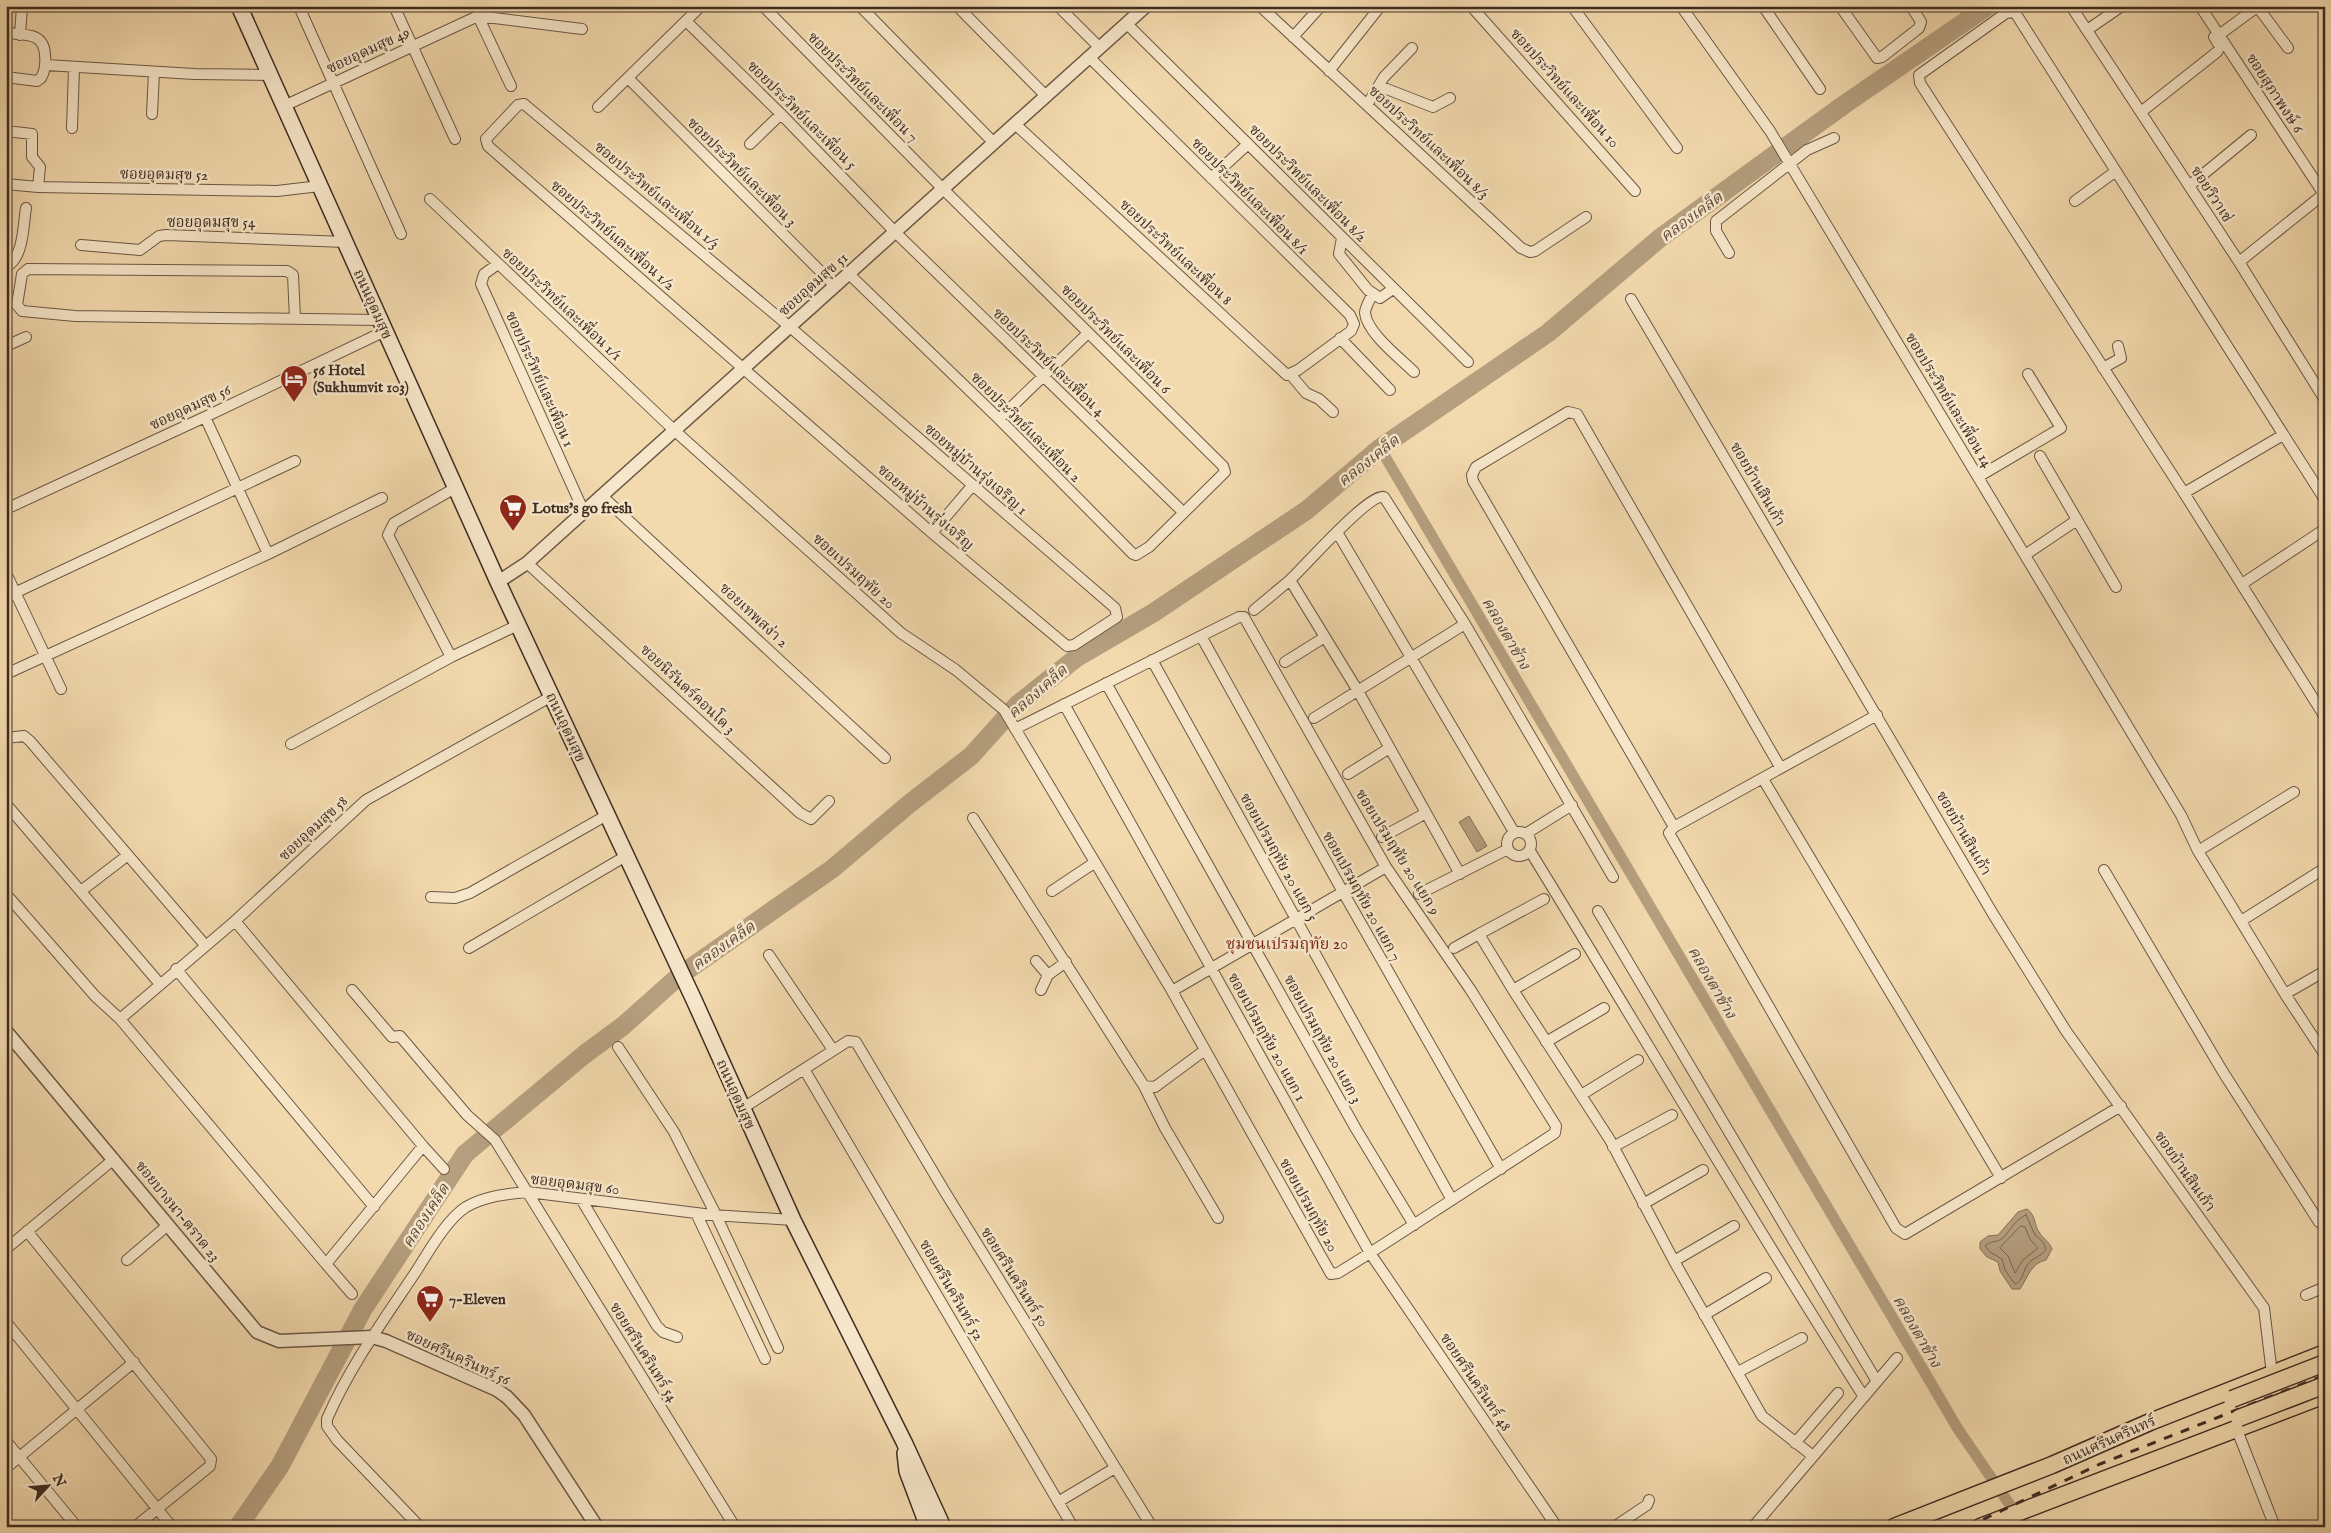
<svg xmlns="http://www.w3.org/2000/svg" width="2331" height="1533" viewBox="0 0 2331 1533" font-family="'IM FELL English','Noto Serif Thai',serif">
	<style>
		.water { fill: #b59f7f; stroke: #85715a }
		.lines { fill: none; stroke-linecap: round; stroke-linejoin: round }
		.shore { stroke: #7a6651; stroke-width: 1 }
		.canal { stroke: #b59f7f; stroke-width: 11 }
		.river { stroke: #b59f7f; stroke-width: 19 }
		.minor-casing { stroke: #6b5846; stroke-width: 12 }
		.tertiary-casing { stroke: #6b5846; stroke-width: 15 }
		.secondary-casing { stroke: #3e2c23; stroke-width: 18 }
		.primary-casing { stroke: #3e2c23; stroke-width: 19 }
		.minor { stroke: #f7e7ca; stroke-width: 10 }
		.tertiary { stroke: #f7e7ca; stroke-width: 12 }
		.secondary { stroke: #f7e7ca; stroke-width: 15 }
		.primary { stroke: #f3daae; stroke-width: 16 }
		.rail { stroke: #3e2c23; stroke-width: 3; stroke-dasharray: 9 9; stroke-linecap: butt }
		.primary-bridge-casing { stroke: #3e2c23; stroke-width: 19; stroke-linecap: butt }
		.primary-bridge { stroke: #f3daae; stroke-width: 16 }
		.labels { text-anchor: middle; stroke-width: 5; stroke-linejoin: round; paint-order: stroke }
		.street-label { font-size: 15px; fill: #3e2c23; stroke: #f7e7ca }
		.poi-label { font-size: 15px; font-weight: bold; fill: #3e2c23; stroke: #f7e7ca; text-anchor: start }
		.water-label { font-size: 16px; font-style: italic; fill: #5c493a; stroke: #f7e7ca }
		.neighbourhood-label { font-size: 16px; fill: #7a1f14; stroke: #f7e7ca }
	</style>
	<rect width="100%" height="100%" fill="#f3daae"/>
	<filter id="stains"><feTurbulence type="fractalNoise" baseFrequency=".004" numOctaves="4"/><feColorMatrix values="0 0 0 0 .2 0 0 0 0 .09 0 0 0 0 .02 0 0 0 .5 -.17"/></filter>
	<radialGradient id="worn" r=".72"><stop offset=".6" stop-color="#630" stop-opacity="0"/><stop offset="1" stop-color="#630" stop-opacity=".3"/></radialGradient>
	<path class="water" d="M 1469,816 L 1487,846 L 1477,852 L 1459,822 Z
		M 2027,1209 C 2036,1215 2034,1225 2039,1232 C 2043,1239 2049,1241 2052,1249 L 2046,1260 C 2031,1263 2028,1277 2020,1289 L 2012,1289 L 2000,1271 L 1998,1262 L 1987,1257 L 1980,1249 L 1980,1242 L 1988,1236 L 1998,1235 L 2018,1212 Z"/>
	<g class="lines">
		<path class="shore" d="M 2026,1215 L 2035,1235 L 2043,1242 L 2046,1249 C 2042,1257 2033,1257 2028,1264 C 2023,1271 2023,1281 2015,1284 L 2005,1270 L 2002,1259 L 1990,1252 L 1985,1246 C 1991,1240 1997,1243 2003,1238 C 2010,1231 2016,1218 2026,1215 Z
			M 2021,1226 L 2025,1227 L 2030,1239 L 2038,1248 L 2023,1260 L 2015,1273 L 2008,1256 L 2000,1248 Z"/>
		<path class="canal" d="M 1380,448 L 1958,1429 L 2025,1527"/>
		<path class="river" d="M 238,1527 L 280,1466 L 363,1309 L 465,1154 L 585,1054 L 623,1026 L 679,976 L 832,869 L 909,804 L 971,756 L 1017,705 L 1076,658 L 1153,613 L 1307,510 L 1380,448 L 1548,333 L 1660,238 L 1845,104 L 1988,6"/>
		<defs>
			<path id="minor" d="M 394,6 L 455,139
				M 763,6 L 943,189 L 1223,466 L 1225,472 L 1149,547 L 1136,555 L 1133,554 L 999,419 L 849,274
				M 860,6 L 994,143
				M 957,6 L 1046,96
				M 1058,6 L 1100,48
				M 1260,6 L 1521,248 L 1530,252 L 1535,251 L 1586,217
				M 1471,6 L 1635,191
				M 1572,6 L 1677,148
				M 1681,6 L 1770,131 L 2181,815 L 2198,851 L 2285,994 L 2325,1055
				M 1763,6 L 1820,89
				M 1840,6 L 1877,58 L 1882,57 L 1919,28 L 1921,22 L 1911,6
				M 2071,6 L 2239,262 L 2325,400
				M 2200,6 L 2325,196
				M 2257,6 L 2288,48
				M 301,11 L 401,234
				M 478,16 L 511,86
				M 686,21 L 781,114 L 895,232 L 1183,512
				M 1127,24 L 1468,362
				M 2087,30 L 2122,6
				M 6,33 C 25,35 44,32 45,55 C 46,64 45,71 41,78 L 37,81 L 6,77
				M 20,35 L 22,6
				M 2219,35 L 2257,7
				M 1293,37 L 1321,6
				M 46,65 L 194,74 L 270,75
				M 1329,71 L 1379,8
				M 628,78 L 835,286
				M 1379,86 L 1433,107 L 1450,98
				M 524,104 L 790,327 L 1115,608 L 1117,617 L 1074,645 L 1067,646 L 932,533 L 488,146 L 486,139 L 518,105 Z
				M 1367,105 L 1384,77 L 1412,48
				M 284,106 L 478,16 L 582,29
				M 598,107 L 701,6
				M 2141,112 L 2217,52 L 2220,47 L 2214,37
				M 152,114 L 154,72
				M 1015,124 L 1287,375 L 1298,370 L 1351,331 L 1354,324 L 1350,315 L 1089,57
				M 72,128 L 74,68
				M 6,131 L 32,134 L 32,157 L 40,167 L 38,187
				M 750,144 L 781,114
				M 1211,178 L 1248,144
				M 6,184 L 38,187 L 277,191 L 320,186
				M 2189,186 L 2251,135
				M 430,199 L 675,431 L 901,633 L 956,670 L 1004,710 L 1172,991 L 1331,1274 L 1338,1273 L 1370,1253 L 1555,1133 L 1556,1126 L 1470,989 L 1386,867 L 1244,617 L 1239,617 L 1015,729
				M 2075,201 L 2116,171
				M 1342,238 L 1339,254 L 1368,290 L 1380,298 L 1393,289
				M 81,245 L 140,250 L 159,236 L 166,235 L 345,242
				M 1729,253 L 1716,231 L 1716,221 L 1807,150 L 1834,138
				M 2239,262 L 2325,193
				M 498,264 L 484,274 L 481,284 L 584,512
				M 6,267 C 24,258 23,225 26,208
				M 1372,295 C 1370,300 1365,307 1365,313 C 1367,333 1400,358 1414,372
				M 1631,299 L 1993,914 L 2066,1031 L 2264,1308 L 2272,1374
				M 295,319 L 293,275 L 287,271 L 28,269 L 22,274 L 17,305 L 22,311 L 75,316 L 379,320
				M 1340,338 L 1390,390
				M 6,346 L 26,337
				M 2103,368 L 2121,358 L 2118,346
				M 1291,375 L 1306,393 L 1319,399 L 1333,412
				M 205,417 L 268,554 L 382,498
				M 999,419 L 1088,333
				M 2040,456 L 2116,587
				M 1978,477 L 2061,428 L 2028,374
				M 455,488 L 394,523 L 388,535 L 451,657 L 518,625
				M 2184,493 L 2283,435
				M 602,496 L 885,758
				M 2325,500 L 2016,14 L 2012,12 L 2006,13 L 1919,75 L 1920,83 L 2184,493 L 2325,717
				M 6,509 L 205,417 L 385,331
				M 1337,532 L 1514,832
				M 932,533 L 972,486
				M 2025,555 L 2077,520
				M 527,563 L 800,813 L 811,819 L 829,801
				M 6,573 L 61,689
				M 1290,580 L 1358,691 L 1460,874
				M 2242,584 L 2325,529
				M 6,597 L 295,461
				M 1254,610 C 1266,600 1278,590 1290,580 C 1305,566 1369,493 1384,497 L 1465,624 L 1613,877
				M 1201,636 L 1343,892 L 1501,1169
				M 1152,660 L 1452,1200
				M 1285,662 L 1325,637
				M 6,674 L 268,554
				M 1106,683 L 1356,1129 L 1414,1225
				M 1064,704 L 1370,1253 L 1557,1527
				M 1877,715 L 1674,827 L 1669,833 L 1896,1228 L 1905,1234 L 2121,1106
				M 1314,718 L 1465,624
				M 6,738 L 24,736 L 30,741 L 205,945
				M 291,744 L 451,657
				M 1348,774 L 1388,749
				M 1763,779 L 2001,1178
				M 6,804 L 160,984
				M 973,818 L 1144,1086 L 1155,1087 L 1205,1050
				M 1674,827 L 1473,481 L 1472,475 L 1476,467 L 1568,412 L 1577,414 L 1780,767
				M1507 844a12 12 0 1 1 24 0a12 12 0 1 1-24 0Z
				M 1527,833 L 1572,805
				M 1382,837 L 1426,813
				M 1530,851 C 1642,1033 1749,1217 1864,1397
				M 2198,851 L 2294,792
				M 2104,870 L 2223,1072 L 2319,1222 L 2325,1224
				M 81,891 L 128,855
				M 1052,891 L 1094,863
				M 6,894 L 95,996 L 120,1019 L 326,1264 L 423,1146 L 235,921
				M 1419,894 L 1508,849
				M 431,897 L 455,898 L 470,893 L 607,815
				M 1544,899 L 1479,934 L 1513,990 L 1610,1140 L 1674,1261 L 1762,1416 L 1813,1456
				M 1598,911 L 1876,1380
				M 2241,921 L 2325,868
				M 469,948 L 626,856
				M 1454,948 L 1479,934
				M 769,955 L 833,1050
				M 1036,961 L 1048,975
				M 176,969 L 374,1207
				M 352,990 L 392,1037 L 400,1036 L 467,1115 L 495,1140 L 735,1527
				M 1041,990 L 1048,975 L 1066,962
				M 1513,990 L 1575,954
				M 1172,991 L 1386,867
				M 2285,994 L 2325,971
				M 120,1019 L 235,921 L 366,800 L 552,696
				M 1546,1042 L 1604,1008
				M 618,1047 L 674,1132 L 716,1215 L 778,1348
				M 804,1069 L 1073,1527
				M 1144,1086 L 1165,1128 L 1218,1218
				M 1581,1095 L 1638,1060
				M 743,1108 L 848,1041 L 856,1042 L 945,1192 L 1152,1527
				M 423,1146 L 444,1169
				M 1613,1147 L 1672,1115
				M 581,1199 L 657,1326 L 663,1332 L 677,1337
				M 1643,1204 L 1703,1170
				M 696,1213 L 765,1359
				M 27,1231 L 211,1459 L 210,1466 L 135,1527
				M 6,1249 L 114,1159
				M 127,1260 L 168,1225
				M 1674,1261 L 1734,1226
				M 326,1264 L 352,1294
				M 2306,1295 L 2325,1287
				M 1704,1315 L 1766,1278
				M 6,1322 L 172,1527
				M 1738,1372 L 1802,1338
				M 2237,1430 L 2275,1527
				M 6,1441 L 77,1527
				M 1795,1443 L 1838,1393
				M 6,1468 L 134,1362
				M 1058,1502 L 1115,1468
				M 420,1527 L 337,1440 L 327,1426 L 327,1419 C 350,1366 385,1318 417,1270 C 429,1251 447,1219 466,1207 C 485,1196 506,1194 528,1192 L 712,1215 L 793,1220
				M 1614,1527 L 1647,1505 L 1649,1500
				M 1753,1527 L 1897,1358"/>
			<path id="tertiary" d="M 498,582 L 527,563 L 1146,6
				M 6,1031 L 257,1332 L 279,1341 L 372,1337 L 386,1341 L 497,1390 L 507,1397 L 524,1415 L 597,1527"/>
			<path id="secondary" d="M 239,6 L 498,582 L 694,1000 L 793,1220 L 904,1442 L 943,1527
				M 905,1453 L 907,1471 L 928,1527"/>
			<path id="primary" d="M 1894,1527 L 2052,1465 L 2150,1422 L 2325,1353
				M 1980,1527 L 2325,1395"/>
		</defs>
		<use href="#minor" class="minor-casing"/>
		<use href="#tertiary" class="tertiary-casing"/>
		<use href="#secondary" class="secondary-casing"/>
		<use href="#primary" class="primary-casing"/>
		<use href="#minor" class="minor"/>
		<use href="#tertiary" class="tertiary"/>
		<use href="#secondary" class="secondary"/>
		<use href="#primary" class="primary"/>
		<path class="rail" d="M 1967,1527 L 2100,1464 L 2325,1375"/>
		<defs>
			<path id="primary-bridge" d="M 2232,1399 L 2325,1363
				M 2239,1418 L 2325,1385"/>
		</defs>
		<use href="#primary-bridge" class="primary-bridge-casing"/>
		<use href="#primary-bridge" class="primary-bridge"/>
	</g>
	<defs>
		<symbol id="hotel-pin" viewBox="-11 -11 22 30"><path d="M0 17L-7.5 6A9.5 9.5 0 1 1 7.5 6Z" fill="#8f2418" stroke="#f7e7ca"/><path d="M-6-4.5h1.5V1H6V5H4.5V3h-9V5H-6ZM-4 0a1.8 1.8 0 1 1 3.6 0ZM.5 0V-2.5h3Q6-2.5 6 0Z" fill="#fff"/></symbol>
		<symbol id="supermarket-pin" viewBox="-11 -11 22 30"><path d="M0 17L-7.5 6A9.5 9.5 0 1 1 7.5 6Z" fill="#8f2418" stroke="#f7e7ca"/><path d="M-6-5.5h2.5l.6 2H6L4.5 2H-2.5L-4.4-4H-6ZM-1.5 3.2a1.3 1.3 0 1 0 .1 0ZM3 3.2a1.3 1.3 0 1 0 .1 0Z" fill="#fff"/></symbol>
	</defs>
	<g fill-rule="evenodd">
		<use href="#hotel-pin" x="278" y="363" width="32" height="43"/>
		<use href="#supermarket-pin" x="497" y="492" width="32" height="43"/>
		<use href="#supermarket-pin" x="414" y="1283" width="32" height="43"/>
	</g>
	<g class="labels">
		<g class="street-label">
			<text transform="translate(368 50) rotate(-25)" y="5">ซอยอุดมสุข 49</text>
			<text transform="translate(863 87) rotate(45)" y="5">ซอยประวิทย์และเพื่อน 7</text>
			<text transform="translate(1565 88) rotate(48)" y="5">ซอยประวิทย์และเพื่อน 10</text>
			<text transform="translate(2275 93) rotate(57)" y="5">ซอยสุภาพงษ์ 6</text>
			<text transform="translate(802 115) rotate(45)" y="5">ซอยประวิทย์และเพื่อน 5</text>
			<text transform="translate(1429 142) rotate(43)" y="5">ซอยประวิทย์และเพื่อน 8/3</text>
			<text transform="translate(742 172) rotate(45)" y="5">ซอยประวิทย์และเพื่อน 3</text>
			<text transform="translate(164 174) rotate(1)" y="5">ซอยอุดมสุข 52</text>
			<text transform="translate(1308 183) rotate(45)" y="5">ซอยประวิทย์และเพื่อน 8/2</text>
			<text transform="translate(2212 194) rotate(57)" y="5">ซอยวิวาเช่</text>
			<text transform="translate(657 195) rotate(40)" y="5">ซอยประวิทย์และเพื่อน 1/3</text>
			<text transform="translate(1250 196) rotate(45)" y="5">ซอยประวิทย์และเพื่อน 8/1</text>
			<text x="211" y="227">ซอยอุดมสุข 54</text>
			<text transform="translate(613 235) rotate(41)" y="5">ซอยประวิทย์และเพื่อน 1/2</text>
			<text transform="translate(1176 252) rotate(43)" y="5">ซอยประวิทย์และเพื่อน 8</text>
			<text transform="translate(813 284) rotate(-42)" y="5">ซอยอุดมสุข 51</text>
			<text transform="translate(373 304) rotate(66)" y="5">ถนนอุดมสุข</text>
			<text transform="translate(562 304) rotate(43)" y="5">ซอยประวิทย์และเพื่อน 1/1</text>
			<text transform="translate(1116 339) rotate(45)" y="5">ซอยประวิทย์และเพื่อน 6</text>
			<text transform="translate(1049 362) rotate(44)" y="5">ซอยประวิทย์และเพื่อน 4</text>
			<text transform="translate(540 379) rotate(66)" y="5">ซอยประวิทย์และเพื่อน 1</text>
			<text transform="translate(1949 400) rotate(59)" y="5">ซอยประวิทย์และเพื่อน 14</text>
			<text transform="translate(190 407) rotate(-25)" y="5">ซอยอุดมสุข 56</text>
			<text transform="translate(1026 427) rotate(45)" y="5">ซอยประวิทย์และเพื่อน 2</text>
			<text transform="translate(976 469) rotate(41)" y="5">ซอยหมู่บ้านรุ่งเจริญ 1</text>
			<text transform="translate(1758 484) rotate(60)" y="5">ซอยบ้านสินเก้า</text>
			<text transform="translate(926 507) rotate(41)" y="5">ซอยหมู่บ้านรุ่งเจริญ</text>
			<text transform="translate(854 571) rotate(42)" y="5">ซอยเปรมฤทัย 20</text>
			<text transform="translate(754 615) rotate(43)" y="5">ซอยเทพสง่า 2</text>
			<text transform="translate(688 689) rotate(43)" y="5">ซอยนิรันดร์คอนโด 3</text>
			<text transform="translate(566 727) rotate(65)" y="5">ถนนอุดมสุข</text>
			<text transform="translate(313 828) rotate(-43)" y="5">ซอยอุดมสุข 58</text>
			<text transform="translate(1964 833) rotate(60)" y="5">ซอยบ้านสินเก้า</text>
			<text transform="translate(1398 852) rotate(58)" y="5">ซอยเปรมฤทัย 20 แยก 9</text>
			<text transform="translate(1279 857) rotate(61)" y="5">ซอยเปรมฤทัย 20 แยก 5</text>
			<text transform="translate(1362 896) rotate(61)" y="5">ซอยเปรมฤทัย 20 แยก 7</text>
			<text transform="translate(1267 1037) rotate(61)" y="5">ซอยเปรมฤทัย 20 แยก 1</text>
			<text transform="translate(1323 1039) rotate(61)" y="5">ซอยเปรมฤทัย 20 แยก 3</text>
			<text transform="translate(736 1094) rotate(66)" y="5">ถนนอุดมสุข</text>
			<text transform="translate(2185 1171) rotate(55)" y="5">ซอยบ้านสินเก้า</text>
			<text transform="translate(575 1184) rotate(7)" y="5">ซอยอุดมสุข 60</text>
			<text transform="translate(1309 1205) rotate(61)" y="5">ซอยเปรมฤทัย 20</text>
			<text transform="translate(178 1211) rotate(51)" y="5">ซอยบางนา-ตราด 23</text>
			<text transform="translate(1015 1277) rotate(58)" y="5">ซอยศรีนครินทร์ 50</text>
			<text transform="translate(952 1290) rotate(60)" y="5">ซอยศรีนครินทร์ 52</text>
			<text transform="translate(644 1352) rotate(58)" y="5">ซอยศรีนครินทร์ 54</text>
			<text transform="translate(458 1357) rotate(25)" y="5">ซอยศรีนครินทร์ 56</text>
			<text transform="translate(1476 1382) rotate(56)" y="5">ซอยศรีนครินทร์ 48</text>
			<text transform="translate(2109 1440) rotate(-24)" y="5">ถนนศรีนครินทร์</text>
		</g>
		<g class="poi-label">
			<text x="313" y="375">56 Hotel<tspan x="313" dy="17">(Sukhumvit 103)</tspan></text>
			<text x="532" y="513">Lotus's go fresh</text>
			<text x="449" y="1304">7-Eleven</text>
		</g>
		<g class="water-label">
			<text transform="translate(1691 216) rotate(-36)" y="6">คลองเคล็ด</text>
			<text transform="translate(1368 460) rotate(-38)" y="6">คลองเคล็ด</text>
			<text transform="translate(1507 633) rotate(60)" y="6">คลองตาช้าง</text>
			<text transform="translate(1037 691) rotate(-41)" y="6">คลองเคล็ด</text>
			<text transform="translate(723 945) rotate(-35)" y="6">คลองเคล็ด</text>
			<text transform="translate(1713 982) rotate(60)" y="6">คลองตาช้าง</text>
			<text transform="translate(425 1215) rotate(-57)" y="6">คลองเคล็ด</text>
			<text transform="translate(1918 1331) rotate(60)" y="6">คลองตาช้าง</text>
		</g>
		<g class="neighbourhood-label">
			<text x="1287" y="949">ชุมชนเปรมฤทัย 20</text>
		</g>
	</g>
	<rect width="2331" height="1533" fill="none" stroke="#f3daae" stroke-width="25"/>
	<rect x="8" y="8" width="2316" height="1518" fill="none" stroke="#3e2c23" stroke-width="2.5"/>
	<rect x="12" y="12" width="2306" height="1508" fill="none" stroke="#3e2c23"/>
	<g transform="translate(48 1486) rotate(64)" stroke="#f7e7ca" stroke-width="4" paint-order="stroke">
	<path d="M0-4L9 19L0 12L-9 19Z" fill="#3e2c23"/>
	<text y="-8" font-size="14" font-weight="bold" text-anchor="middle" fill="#3e2c23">N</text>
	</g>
	<rect width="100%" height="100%" filter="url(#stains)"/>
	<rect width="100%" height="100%" fill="url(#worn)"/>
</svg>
